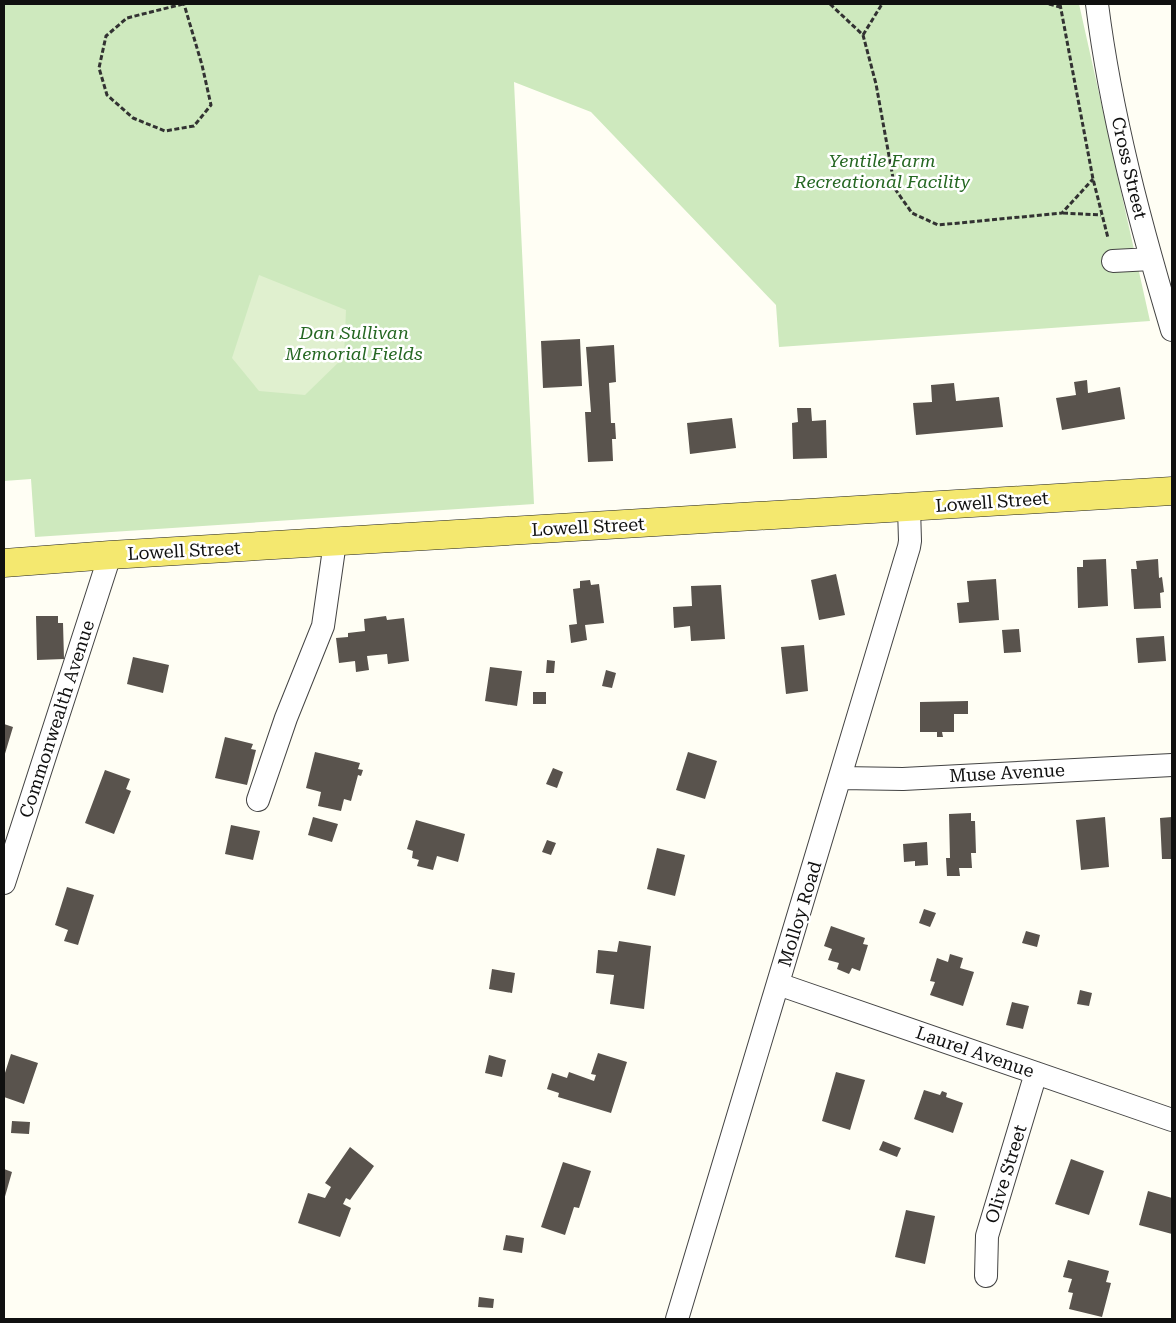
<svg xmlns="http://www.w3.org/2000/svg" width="1176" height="1323" viewBox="0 0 1176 1323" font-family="'Roboto Serif',serif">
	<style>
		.green { fill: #cee9be }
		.pitch { fill: #e0f0cf }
		.building { fill: #59534d }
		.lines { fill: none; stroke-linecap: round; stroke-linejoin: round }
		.minor-casing { stroke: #434343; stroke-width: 24 }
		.major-casing { stroke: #212121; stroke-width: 29 }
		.path { stroke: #323232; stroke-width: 3; stroke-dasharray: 5 2.5; stroke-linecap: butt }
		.minor { stroke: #fff; stroke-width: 22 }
		.major { stroke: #f4e86f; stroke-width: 28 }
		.labels { text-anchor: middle; stroke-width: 5; stroke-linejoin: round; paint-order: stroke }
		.park-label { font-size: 18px; font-style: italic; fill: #256722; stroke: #fff }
		.street-label { font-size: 18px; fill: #101010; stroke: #fff }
	</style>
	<rect width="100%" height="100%" fill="#fffef4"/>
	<path class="green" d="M 4,4 L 1079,4 L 1150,321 L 779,347 L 776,305 L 591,112 L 514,82 L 534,504 L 35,537 L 31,479 L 4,481 Z"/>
	<path class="pitch" d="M 259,275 L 346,310 L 344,357 L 305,395 L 259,391 L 232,358 Z"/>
	<path class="building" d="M 580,339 L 582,386 L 543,388 L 541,341 Z
		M 614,345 L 616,382 L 609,383 L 611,423 L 615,423 L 616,439 L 612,439 L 613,461 L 588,462 L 585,412 L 591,412 L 586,347 Z
		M 1087,380 L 1088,393 L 1120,387 L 1125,419 L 1062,430 L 1056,398 L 1076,395 L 1074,382 Z
		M 954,383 L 956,401 L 999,397 L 1003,427 L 916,435 L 913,403 L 932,402 L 931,385 Z
		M 797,408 L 811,408 L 812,421 L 826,420 L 827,458 L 793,459 L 792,423 L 798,422 Z
		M 732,418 L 736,448 L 690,454 L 687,423 Z
		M 1106,559 L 1108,606 L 1078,608 L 1077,567 L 1083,567 L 1083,560 Z
		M 1158,559 L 1159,578 L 1162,577 L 1164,592 L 1160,593 L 1161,608 L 1134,609 L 1131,569 L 1137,569 L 1136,561 Z
		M 836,574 L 845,615 L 819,620 L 811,580 Z
		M 996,579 L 999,620 L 959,623 L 957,603 L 969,602 L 967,581 Z
		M 590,580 L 591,585 L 599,584 L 604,623 L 585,625 L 587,640 L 571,643 L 569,625 L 577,624 L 573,589 L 580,588 L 580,581 Z
		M 721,585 L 725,639 L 691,641 L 690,626 L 674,628 L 673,607 L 692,606 L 691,586 Z
		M 36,616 L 58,616 L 58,623 L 63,623 L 64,659 L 37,660 Z
		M 386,616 L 387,620 L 404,618 L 409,661 L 388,664 L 387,654 L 367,656 L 369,670 L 356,672 L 355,661 L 339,663 L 336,638 L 348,637 L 348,633 L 365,631 L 364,619 Z
		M 1019,629 L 1021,652 L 1004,653 L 1002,630 Z
		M 1164,636 L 1166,661 L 1138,663 L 1136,638 Z
		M 804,645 L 808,691 L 786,694 L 781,647 Z
		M 133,657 L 169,665 L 163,693 L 127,684 Z
		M 547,660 L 555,661 L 554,673 L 546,673 Z
		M 490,667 L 522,671 L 517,706 L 485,701 Z
		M 606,670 L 616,673 L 612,688 L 602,686 Z
		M 533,692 L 546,692 L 546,704 L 533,704 Z
		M 968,701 L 968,714 L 954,714 L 954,732 L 942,732 L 943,737 L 937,737 L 937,732 L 920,732 L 920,702 Z
		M 4,724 L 13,727 L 4,757 Z
		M 225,737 L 253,744 L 251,749 L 256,750 L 247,785 L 215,778 Z
		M 315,752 L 360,763 L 358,769 L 363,770 L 361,776 L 358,775 L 351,801 L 344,799 L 341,811 L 318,806 L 321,792 L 306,788 Z
		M 688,752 L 717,761 L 705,799 L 676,790 Z
		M 553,768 L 563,772 L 557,788 L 546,784 Z
		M 105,770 L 130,779 L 126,789 L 131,791 L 114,834 L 85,823 Z
		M 971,813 L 971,821 L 975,821 L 976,853 L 971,853 L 972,868 L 959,868 L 960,876 L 947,876 L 946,858 L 950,858 L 949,814 Z
		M 313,817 L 338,824 L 332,842 L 308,835 Z
		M 1105,817 L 1109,867 L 1081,870 L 1076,820 Z
		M 1172,817 L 1172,859 L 1162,859 L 1160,818 Z
		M 416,820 L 465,834 L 458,862 L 437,856 L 433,870 L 417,866 L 419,860 L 412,858 L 413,851 L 407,849 Z
		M 231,825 L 260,831 L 253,860 L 225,854 Z
		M 547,840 L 556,843 L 551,855 L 542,852 Z
		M 927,842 L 928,865 L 915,866 L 915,861 L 904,862 L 903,844 Z
		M 657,848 L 685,855 L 675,896 L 647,889 Z
		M 67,887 L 94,895 L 78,945 L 64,941 L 68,930 L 55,925 Z
		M 924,909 L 936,913 L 930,927 L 919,923 Z
		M 831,926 L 865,938 L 863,944 L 868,945 L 860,971 L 852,968 L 849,974 L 837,969 L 839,963 L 828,960 L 832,949 L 824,946 Z
		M 1026,931 L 1040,935 L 1037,947 L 1022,943 Z
		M 619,941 L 651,946 L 644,1009 L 610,1004 L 614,975 L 596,973 L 598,950 L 617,952 Z
		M 950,954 L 963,958 L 960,968 L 974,972 L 963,1006 L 930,995 L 935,982 L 930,981 L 937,958 L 948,962 Z
		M 492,969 L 515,973 L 512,993 L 489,989 Z
		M 1080,990 L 1092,993 L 1089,1006 L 1077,1004 Z
		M 1012,1002 L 1029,1006 L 1023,1029 L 1006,1025 Z
		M 598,1053 L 627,1062 L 611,1113 L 558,1097 L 559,1093 L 547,1089 L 552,1073 L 567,1078 L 569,1072 L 594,1081 L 596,1075 L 591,1074 Z
		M 11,1054 L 38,1063 L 24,1104 L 4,1097 L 4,1076 Z
		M 489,1055 L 506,1060 L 502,1077 L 485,1073 Z
		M 836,1072 L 865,1080 L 850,1130 L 822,1121 Z
		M 924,1090 L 940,1095 L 942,1091 L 947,1093 L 946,1097 L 963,1103 L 953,1133 L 914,1119 Z
		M 12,1121 L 30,1122 L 29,1134 L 11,1133 Z
		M 883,1141 L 901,1148 L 897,1157 L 879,1150 Z
		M 350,1147 L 374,1166 L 350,1200 L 346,1198 L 343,1204 L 351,1208 L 340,1237 L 298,1223 L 308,1193 L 325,1198 L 331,1187 L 325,1183 Z
		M 1071,1159 L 1104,1171 L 1089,1215 L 1055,1204 Z
		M 563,1162 L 591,1171 L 579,1208 L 574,1207 L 565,1235 L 541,1227 Z
		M 4,1169 L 12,1172 L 4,1200 Z
		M 1148,1191 L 1172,1198 L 1172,1234 L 1139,1225 Z
		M 906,1210 L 935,1216 L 925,1264 L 895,1257 Z
		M 506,1235 L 524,1238 L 522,1253 L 503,1250 Z
		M 1068,1260 L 1109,1271 L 1106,1282 L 1111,1283 L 1102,1317 L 1069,1309 L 1073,1293 L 1068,1292 L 1072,1279 L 1063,1277 Z
		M 479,1297 L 494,1299 L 493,1308 L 478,1307 Z"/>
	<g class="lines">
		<defs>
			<path id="minor" d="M 1097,4 C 1111,115 1140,223 1172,330
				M 1113,261 L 1151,259
				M 841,778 L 903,779 L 1172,765
				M 258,800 L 286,718 L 323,626 L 335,542
				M 4,883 L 110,555
				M 778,984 L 1172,1120
				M 986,1276 L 987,1236 L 1036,1073
				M 677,1319 C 754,1062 833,805 909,547 L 910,541 L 909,508"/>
			<path id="major" d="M 4,563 L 110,555 L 1172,491"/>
		</defs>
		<use href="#minor" class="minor-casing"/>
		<use href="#major" class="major-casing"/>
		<path class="path" d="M 183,4 L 127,18 L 106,36 L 99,68 L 107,95 L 133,118 L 165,131 L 194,126 L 211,105 L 202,65 L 184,4
			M 830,4 L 863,35 L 876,84 L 895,189 L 912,213 L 938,225 L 1062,213 L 1093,179
			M 1049,4 L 1060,7
			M 1060,4 L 1093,179 L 1108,238
			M 863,35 L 882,4
			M 1063,213 L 1101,215"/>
		<use href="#minor" class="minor"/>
		<use href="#major" class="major"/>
	</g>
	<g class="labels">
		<g class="park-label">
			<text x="882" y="167">Yentile Farm<tspan x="882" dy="21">Recreational Facility</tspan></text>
			<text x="354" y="339">Dan Sullivan<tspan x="354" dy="21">Memorial Fields</tspan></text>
		</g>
		<g class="street-label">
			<text transform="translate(1129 168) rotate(77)" y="6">Cross Street</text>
			<text transform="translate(992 502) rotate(-4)" y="6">Lowell Street</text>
			<text transform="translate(588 527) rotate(-3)" y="6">Lowell Street</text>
			<text transform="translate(184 551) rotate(-3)" y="6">Lowell Street</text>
			<text transform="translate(57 719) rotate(-72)" y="6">Commonwealth Avenue</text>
			<text transform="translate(1007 773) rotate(-3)" y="6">Muse Avenue</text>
			<text transform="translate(800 914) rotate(-73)" y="6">Molloy Road</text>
			<text transform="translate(975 1052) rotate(19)" y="6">Laurel Avenue</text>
			<text transform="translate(1006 1174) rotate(-73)" y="6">Olive Street</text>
		</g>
	</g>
	<rect width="1176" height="1323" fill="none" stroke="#101010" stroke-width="10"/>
</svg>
